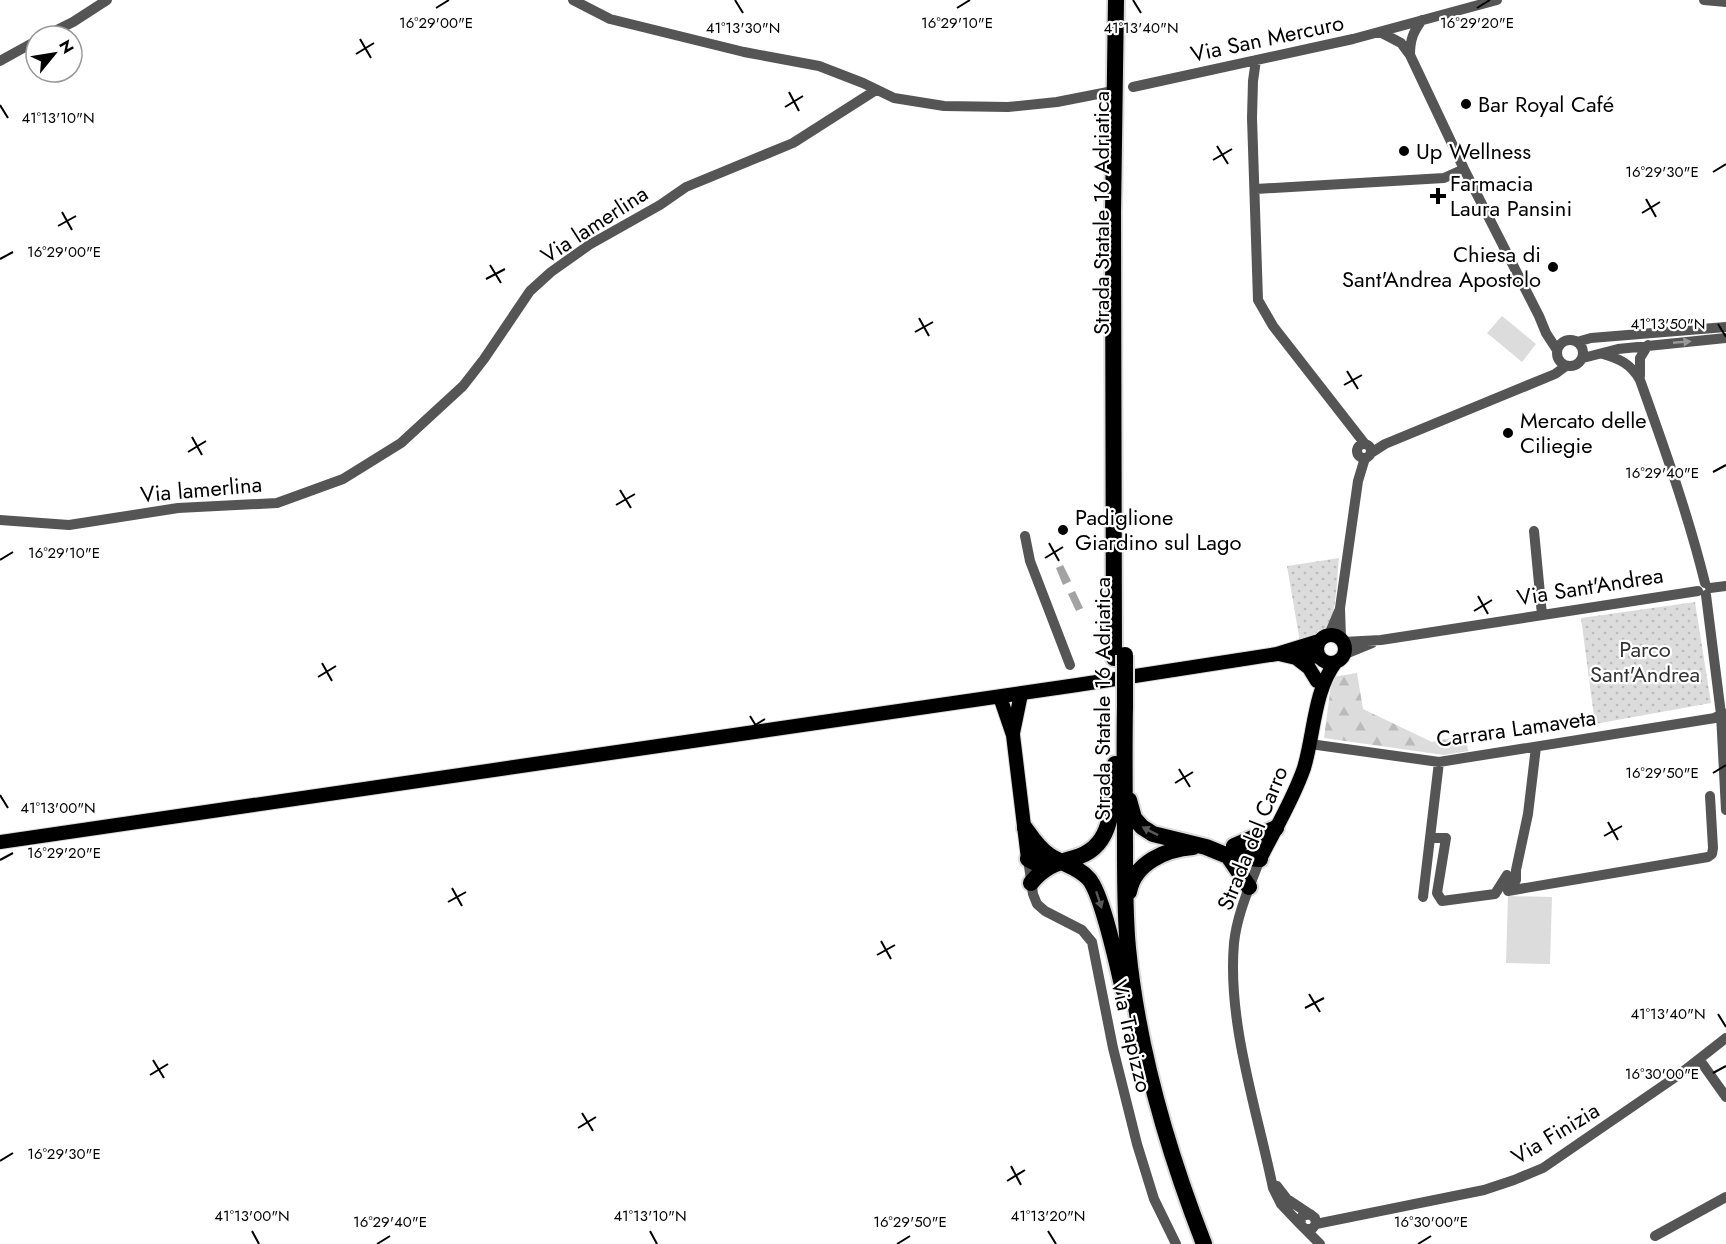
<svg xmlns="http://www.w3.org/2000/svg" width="1726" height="1244" viewBox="0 0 1726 1244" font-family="Jost,sans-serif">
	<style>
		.forest { fill: url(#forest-firs) }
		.park { fill: url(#park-dots) }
		.pitch { fill: #dcdcdc }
		.water { fill: #a3a3a3 }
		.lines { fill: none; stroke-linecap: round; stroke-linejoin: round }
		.major-casing { stroke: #dbdbdb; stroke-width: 16 }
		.highway-casing { stroke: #dbdbdb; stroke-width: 20 }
		.minor { stroke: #555; stroke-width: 10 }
		.major { stroke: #000; stroke-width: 14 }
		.highway { stroke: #000; stroke-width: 16 }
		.highway-bridge-casing { stroke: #dbdbdb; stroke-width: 20; stroke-linecap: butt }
		.highway-bridge { stroke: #000; stroke-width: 16 }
		.oneway { fill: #999 }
		.oneway2 { fill: #595959 }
		.ticks { fill: none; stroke: #000; stroke-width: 2 }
		.poi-dot { fill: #000; stroke: #fff; stroke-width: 2 }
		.labels { text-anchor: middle; stroke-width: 4.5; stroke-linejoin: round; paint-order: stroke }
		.street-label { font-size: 22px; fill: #000; stroke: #fff }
		.poi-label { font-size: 22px; fill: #000; stroke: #fff; text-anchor: start }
		.park-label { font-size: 22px; fill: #333; stroke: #fff }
		.ticks-label { font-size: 15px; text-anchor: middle; fill: #000; stroke: #fff; stroke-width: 4.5; stroke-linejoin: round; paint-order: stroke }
	</style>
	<defs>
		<pattern id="forest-firs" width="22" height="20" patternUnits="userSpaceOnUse" patternTransform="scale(1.5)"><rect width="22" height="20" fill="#dcdcdc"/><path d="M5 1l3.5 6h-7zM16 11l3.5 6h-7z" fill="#bbb"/></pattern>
		<pattern id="park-dots" width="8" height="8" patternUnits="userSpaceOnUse" patternTransform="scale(1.5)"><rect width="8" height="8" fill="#dcdcdc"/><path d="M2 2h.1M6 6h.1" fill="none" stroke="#bbb" stroke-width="1.8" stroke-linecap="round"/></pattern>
	</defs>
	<rect width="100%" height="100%" fill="#fff"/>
	<path class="forest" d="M 1357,673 L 1363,709 L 1432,742 L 1466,735 L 1468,751 L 1444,755 L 1324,738 L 1332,677 Z"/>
	<path class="park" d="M 1339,558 C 1337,575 1337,623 1323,634 C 1317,638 1307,640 1300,642 L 1287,566 Z
		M 1695,602 L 1711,703 L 1595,724 L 1581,618 Z"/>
	<path class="pitch" d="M 1502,316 L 1536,344 L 1522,362 L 1487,333 Z
		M 1508,896 L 1552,897 L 1550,964 L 1506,963 Z"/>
	<path class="water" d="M 1063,565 L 1071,581 L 1063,585 L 1056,568 Z
		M 1075,591 L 1083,608 L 1076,611 L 1068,594 Z"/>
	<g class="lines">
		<defs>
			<path id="major" d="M1317 649a14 14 0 1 1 28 0a14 14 0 1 1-28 0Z
				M 1279,654 L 1296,658 L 1319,656
				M 1296,658 L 1309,668 L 1317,681
				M 1000,697 L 1013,735 L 1028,859
				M 1013,733 L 1021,694
				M 0,842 L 1077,685 L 1277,654 L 1319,641
				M 1260,859 C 1275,829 1293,800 1304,768 C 1314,735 1314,691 1335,663"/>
			<path id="highway" d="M 1114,658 L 1113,213 L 1116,0
				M 1125,706 C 1124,755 1125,804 1125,852 C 1125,884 1125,917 1128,948 C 1138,1050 1167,1149 1204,1244
				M 1129,800 L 1134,818 L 1142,827 L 1153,834 L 1206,847 L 1228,856 L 1260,859
				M 1025,828 C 1032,838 1039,849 1049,855 C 1062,864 1079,867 1089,879 C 1103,896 1117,965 1123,989
				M 1234,846 L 1276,828
				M 1228,856 L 1249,887
				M 1028,859 L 1038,864 L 1049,865
				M 1031,883 C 1043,868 1055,863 1074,858 C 1117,847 1111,800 1115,764
				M 1129,892 C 1134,863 1166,849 1193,847"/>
		</defs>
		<use href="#major" class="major-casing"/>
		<use href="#highway" class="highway-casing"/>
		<path class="minor" d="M 573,0 L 610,19 L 744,52 L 819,66 L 863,83 L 894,98 L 944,106 L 1008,107 L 1057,102 L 1108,92
			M 1704,0 L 1726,2
			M 1380,32 L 1401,43 L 1410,55 L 1464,169 L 1539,316 L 1546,333 L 1557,350
			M 45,36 L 73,22 L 107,0
			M 1410,55 C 1410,40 1413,32 1422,20
			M 1256,60 L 1253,81 L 1252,118 L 1258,300 L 1273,326 L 1365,444
			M 0,61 L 36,41
			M 1133,87 L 1353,39 L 1497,0
			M 1256,189 L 1444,178 L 1464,169
			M1557 353a13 13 0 1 1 26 0a13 13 0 1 1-26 0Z
			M 1577,342 L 1591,338 L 1726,327
			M 1603,354 C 1620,359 1631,364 1640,380 C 1664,447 1688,514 1705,583
			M 1583,358 L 1618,349 L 1726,338
			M 1640,376 L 1640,358 L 1648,345
			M1357 451a7 7 0 1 1 14 0a7 7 0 1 1-14 0Z
			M 1371,453 L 1385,444 L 1555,374 L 1566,366
			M 0,520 L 69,525 L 178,508 L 277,503 L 343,479 L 401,443 L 463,386 L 484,359 L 530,291 L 551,272 L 589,245 L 660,205 L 686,187 L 793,143 L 876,90
			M 1534,531 L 1542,615
			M 1025,536 L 1030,561 L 1070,665
			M 1710,588 L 1726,586
			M 1706,595 L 1721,714 L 1726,810
			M 1329,635 L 1339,611
			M 1341,639 L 1340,608 L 1358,481 L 1365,458
			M 1343,642 L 1381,640 L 1698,591
			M 1345,654 L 1372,643
			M 1310,744 L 1439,762 L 1715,718 L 1721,714 L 1726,714
			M 1536,747 L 1528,814 L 1516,870 L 1516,880 L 1508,891 L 1708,857 L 1712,854 L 1713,848 L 1710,796
			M 1430,838 L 1446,838 L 1437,893 L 1442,901 L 1495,894 L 1507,875
			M 1028,859 L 1033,894 L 1037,904 L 1045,911 L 1082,930 L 1092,942 L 1113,1048 L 1137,1144 L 1154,1199 L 1176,1244
			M 1260,859 C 1250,886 1237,914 1234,943 C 1227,1022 1257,1110 1273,1188 L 1281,1204 L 1300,1224
			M 1423,897 L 1439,762
			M 1699,1059 L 1726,1097
			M 1277,1186 L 1287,1199 L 1308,1213
			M 1316,1224 L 1484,1190 L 1514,1180 L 1543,1168 L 1680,1074 L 1726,1038
			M 1306,1229 L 1312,1229 L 1316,1224 L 1315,1218 L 1310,1214 L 1302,1216 L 1300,1224 L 1320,1244
			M 1655,1236 L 1726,1197"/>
		<use href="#major" class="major"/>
		<use href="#highway" class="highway"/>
		<defs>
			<path id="highway-bridge" d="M 1125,706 L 1125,655"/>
		</defs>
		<use href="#highway-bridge" class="highway-bridge-casing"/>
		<use href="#highway-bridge" class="highway-bridge"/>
	</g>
	<defs><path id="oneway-solid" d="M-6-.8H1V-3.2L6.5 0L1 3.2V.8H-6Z" transform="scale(1.5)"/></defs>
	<use class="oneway" href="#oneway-solid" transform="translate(1682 342) rotate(-5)"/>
	<g class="oneway2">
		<use href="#oneway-solid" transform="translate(1150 831) rotate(-153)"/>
		<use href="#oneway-solid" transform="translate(1099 900) rotate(72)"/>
	</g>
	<path class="ticks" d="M 735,0 L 743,13M 1133,0 L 1141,13M 436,8 L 449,0M 957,8 L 970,0M 1477,8 L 1490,0M 360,39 L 371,58M 356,54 L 374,43M 789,92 L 799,111M 0,105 L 8,118M 785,107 L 803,96M 1217,146 L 1228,164M 1213,160 L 1232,149M 1713,172 L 1726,164M 1646,199 L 1656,217M 62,212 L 72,230M 1642,213 L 1660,202M 58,226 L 76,216M 0,259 L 13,252M 490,265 L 501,283M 486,279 L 505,269M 919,318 L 929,336M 1718,324 L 1726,337M 915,332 L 933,322M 1347,371 L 1358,389M 1344,385 L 1362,375M 192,437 L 202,455M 188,452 L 206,441M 1713,472 L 1726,465M 620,490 L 631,508M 616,505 L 635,494M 1049,543 L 1059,561M 1045,558 L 1063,547M 0,560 L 13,552M 1478,596 L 1488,614M 1474,611 L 1492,600M 322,663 L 332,681M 318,677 L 336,666M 750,716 L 761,734M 747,730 L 765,719M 1179,769 L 1190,787M 1713,773 L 1726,765M 1175,783 L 1193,772M 0,795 L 8,808M 1608,822 L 1618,840M 1604,836 L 1622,826M 0,860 L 13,853M 452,888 L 462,906M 448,902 L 466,892M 881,941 L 891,959M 877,955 L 895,945M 1309,994 L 1320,1012M 1305,1008 L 1324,998M 1718,1014 L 1726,1027M 153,1060 L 164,1078M 1713,1073 L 1726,1066M 150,1075 L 168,1064M 582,1113 L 593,1131M 578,1128 L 596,1117M 0,1161 L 13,1153M 1011,1166 L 1021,1185M 1007,1181 L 1025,1170M 252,1231 L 259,1244M 650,1231 L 657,1244M 1048,1231 L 1056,1244M 377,1244 L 390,1236M 897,1244 L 910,1236M 1418,1244 L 1431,1236"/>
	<g class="poi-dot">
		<circle cx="1466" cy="104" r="6"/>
		<circle cx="1404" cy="151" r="6"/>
		<path d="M1435 187h6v6h6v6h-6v6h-6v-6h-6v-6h6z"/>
		<circle cx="1553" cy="267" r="6"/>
		<circle cx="1508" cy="433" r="6"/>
		<circle cx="1063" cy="530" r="6"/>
	</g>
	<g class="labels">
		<g class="street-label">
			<text transform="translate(1267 38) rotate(-12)" y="8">Via San Mercuro</text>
			<text transform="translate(1101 213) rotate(-90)" y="8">Strada Statale 16 Adriatica</text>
			<text transform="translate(594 224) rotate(-33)" y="8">Via lamerlina</text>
			<text transform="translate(201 489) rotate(-5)" y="8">Via lamerlina</text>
			<text transform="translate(1590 586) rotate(-9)" y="8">Via Sant'Andrea</text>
			<text transform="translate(1102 699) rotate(-90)" y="8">Strada Statale 16 Adriatica</text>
			<text transform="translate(1516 728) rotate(-8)" y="8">Carrara Lamaveta</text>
			<text transform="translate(1252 838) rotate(-68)" y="8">Strada del Carro</text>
			<text transform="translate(1132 1036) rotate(77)" y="8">Via Trapizzo</text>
			<text transform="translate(1555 1133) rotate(-31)" y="8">Via Finizia</text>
		</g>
		<g class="poi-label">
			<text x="1478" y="112">Bar Royal Café</text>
			<text x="1416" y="159">Up Wellness</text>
			<text x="1450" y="191">Farmacia<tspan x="1450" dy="25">Laura Pansini</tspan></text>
			<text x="1541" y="262" text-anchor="end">Chiesa di<tspan x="1541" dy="25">Sant'Andrea Apostolo</tspan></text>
			<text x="1520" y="428">Mercato delle<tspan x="1520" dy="25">Ciliegie</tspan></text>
			<text x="1075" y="525">Padiglione<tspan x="1075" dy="25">Giardino sul Lago</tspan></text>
		</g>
		<g class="park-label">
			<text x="1645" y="657">Parco<tspan x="1645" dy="25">Sant'Andrea</tspan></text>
		</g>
	</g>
	<g class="ticks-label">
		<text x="436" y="28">16°29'00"E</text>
		<text x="957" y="28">16°29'10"E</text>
		<text x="1477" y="28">16°29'20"E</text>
		<text x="1141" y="33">41°13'40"N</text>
		<text x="743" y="33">41°13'30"N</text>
		<text x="58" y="123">41°13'10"N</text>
		<text x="1662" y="177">16°29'30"E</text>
		<text x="64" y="257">16°29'00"E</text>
		<text x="1668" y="329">41°13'50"N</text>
		<text x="1662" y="478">16°29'40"E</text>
		<text x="64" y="558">16°29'10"E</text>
		<text x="1662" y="778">16°29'50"E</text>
		<text x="58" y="813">41°13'00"N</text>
		<text x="64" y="858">16°29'20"E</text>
		<text x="1668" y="1019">41°13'40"N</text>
		<text x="1662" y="1079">16°30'00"E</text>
		<text x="64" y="1159">16°29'30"E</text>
		<text x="252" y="1221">41°13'00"N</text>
		<text x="650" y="1221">41°13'10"N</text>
		<text x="1048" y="1221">41°13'20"N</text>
		<text x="390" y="1227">16°29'40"E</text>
		<text x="910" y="1227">16°29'50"E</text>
		<text x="1431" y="1227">16°30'00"E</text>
	</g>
	<g transform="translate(54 54) rotate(60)"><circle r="28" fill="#ffffff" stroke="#999999" stroke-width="1.5"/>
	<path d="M0-4.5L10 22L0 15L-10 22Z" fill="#000000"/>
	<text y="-9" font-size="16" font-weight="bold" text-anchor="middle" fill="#000000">N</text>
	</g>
</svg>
